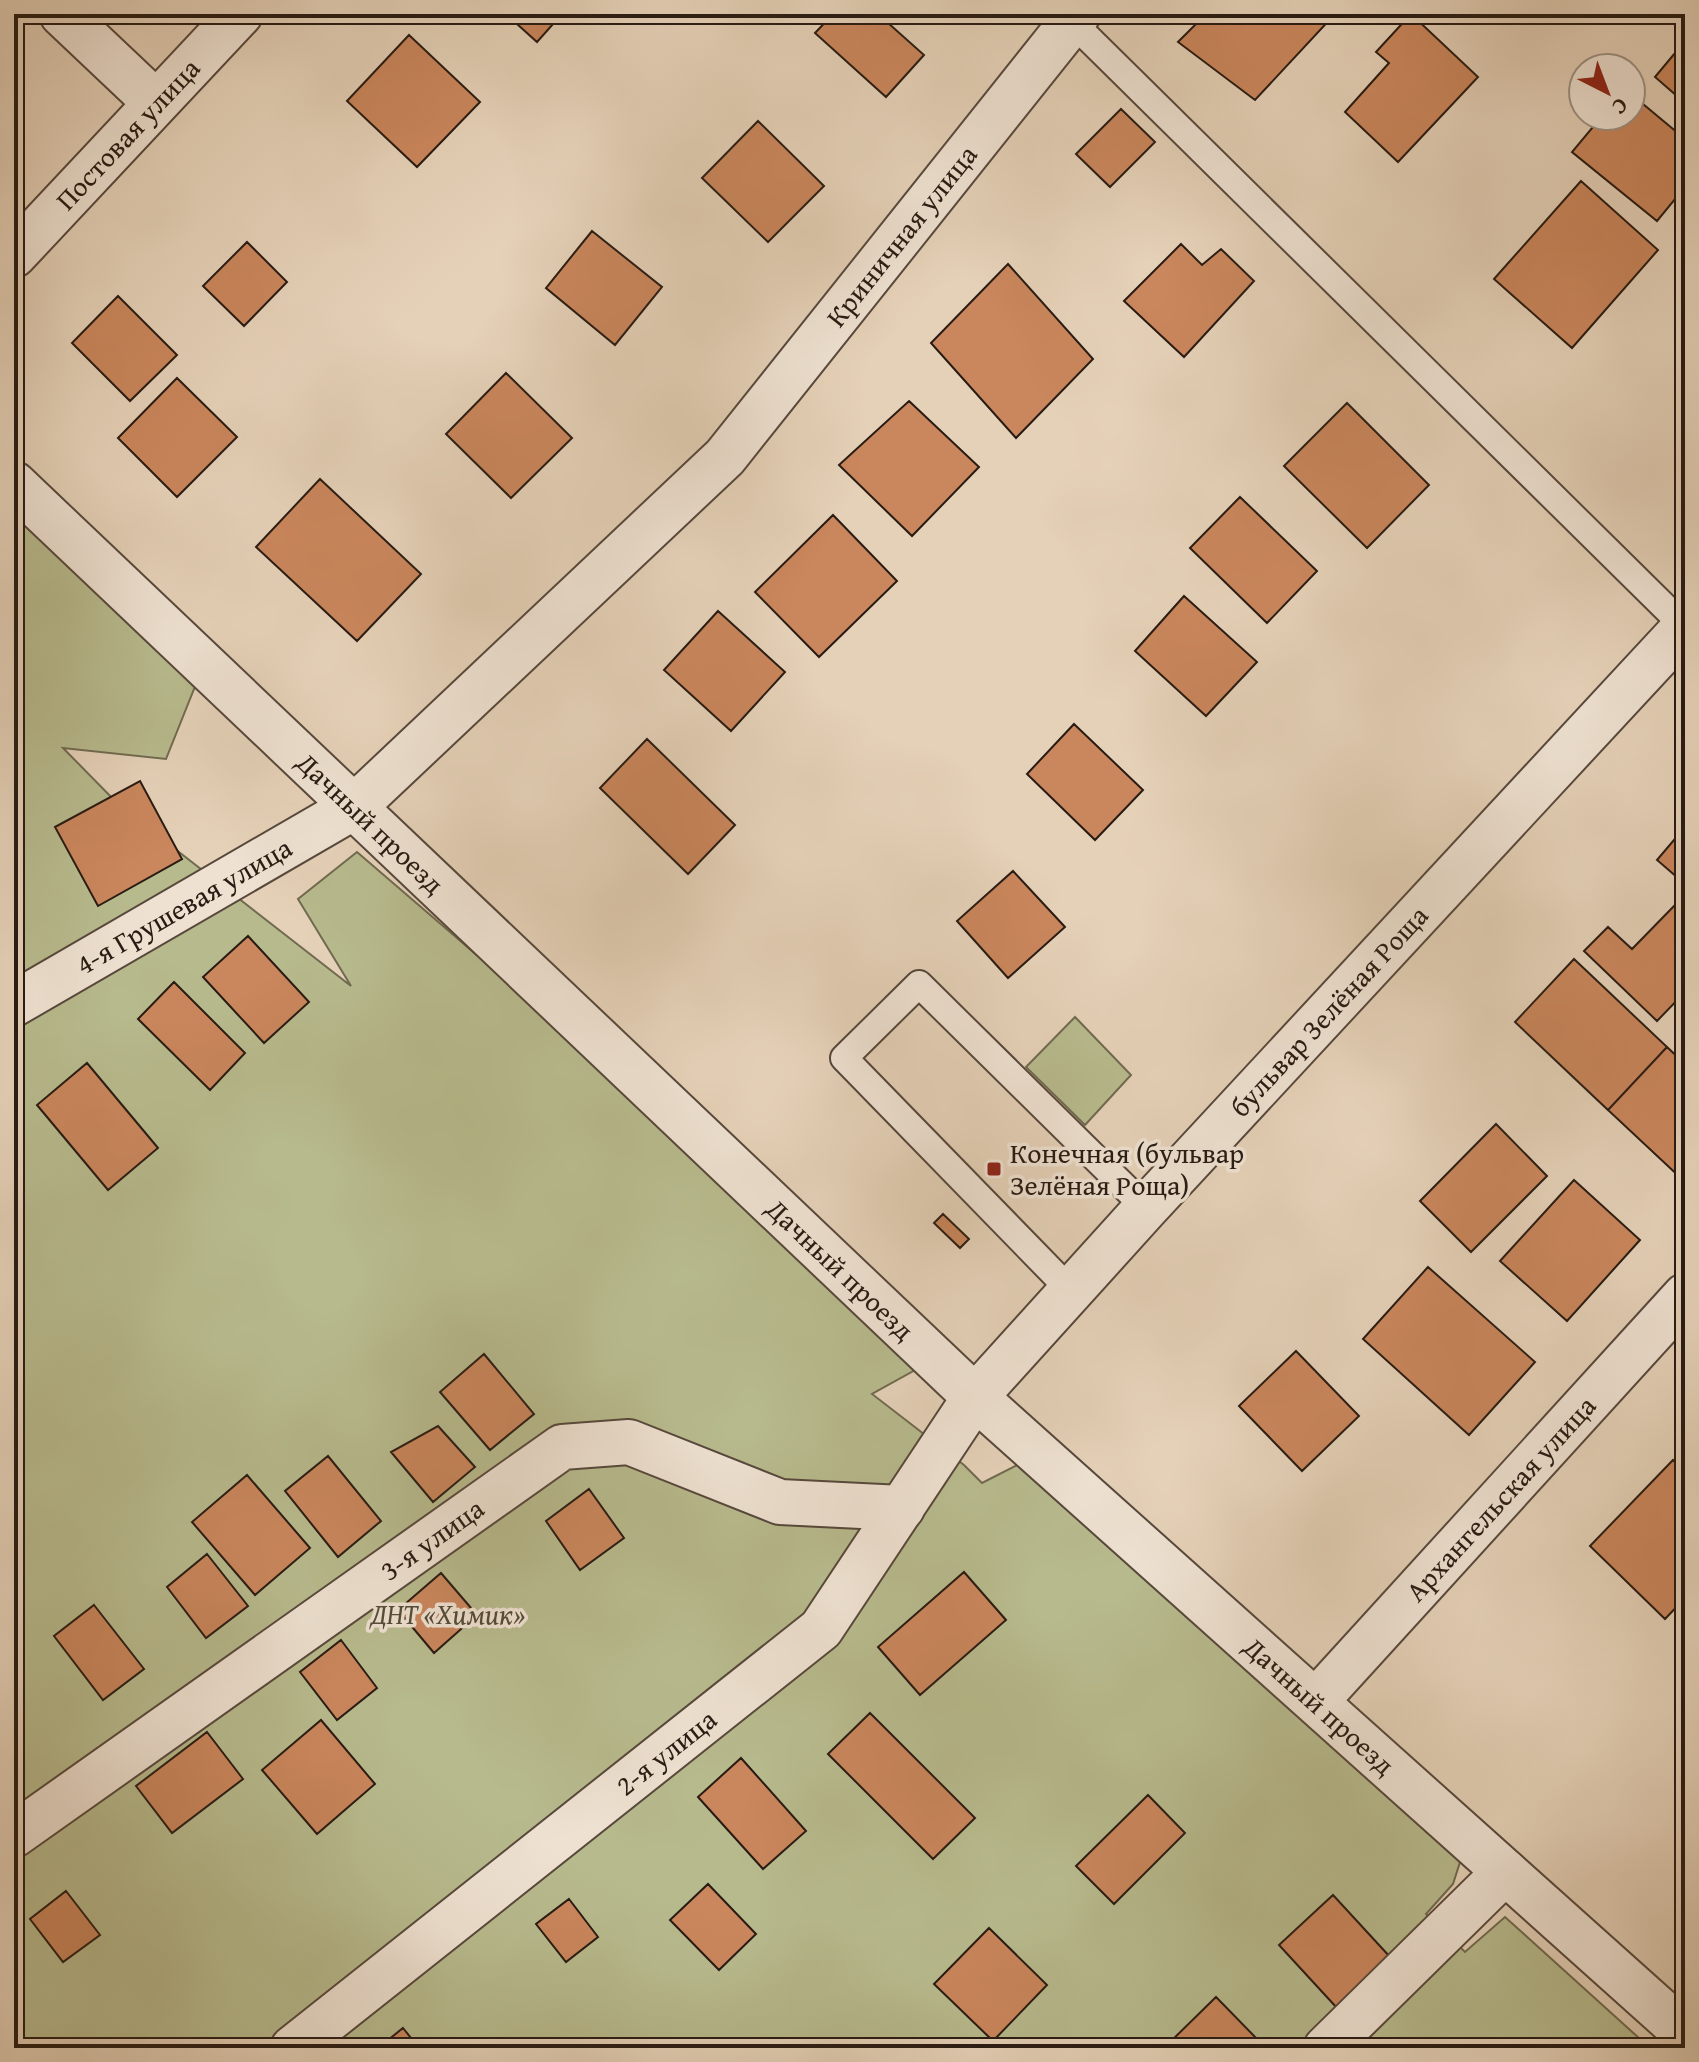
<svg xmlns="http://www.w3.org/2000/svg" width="1699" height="2062" viewBox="0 0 1699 2062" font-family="'Gentium Book Plus',serif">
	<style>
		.green { fill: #b7ba8d; stroke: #706a50; stroke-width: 2 }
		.building { fill: #ca865c; stroke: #281b13; stroke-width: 2 }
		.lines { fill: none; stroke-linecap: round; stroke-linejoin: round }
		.service-casing { stroke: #57483c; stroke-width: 30 }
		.minor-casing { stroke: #57483c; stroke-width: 48 }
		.service { stroke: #eee1d1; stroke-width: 26 }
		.minor { stroke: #eee1d1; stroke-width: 44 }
		.poi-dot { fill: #8f2418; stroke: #eee1d1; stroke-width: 3 }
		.labels { text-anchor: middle; stroke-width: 7; stroke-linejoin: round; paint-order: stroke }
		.street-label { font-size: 28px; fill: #281b13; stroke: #eee1d1 }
		.poi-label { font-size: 28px; fill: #281b13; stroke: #eee1d1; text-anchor: start }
		.park-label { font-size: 28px; font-style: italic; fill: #534b38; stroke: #eee1d1 }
	</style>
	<rect width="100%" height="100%" fill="#e5d1b8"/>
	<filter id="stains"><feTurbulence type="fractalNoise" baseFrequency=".0025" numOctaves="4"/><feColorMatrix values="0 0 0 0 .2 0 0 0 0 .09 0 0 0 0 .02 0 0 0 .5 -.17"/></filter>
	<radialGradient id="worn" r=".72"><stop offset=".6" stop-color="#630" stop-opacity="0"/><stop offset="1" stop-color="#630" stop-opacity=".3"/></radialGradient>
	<path class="green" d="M 14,499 L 200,674 L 166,759 L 63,748 L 120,806 L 351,986 L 298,899 L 357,852 L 922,1338 L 926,1364 L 872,1394 L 964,1465 L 982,1483 L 1033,1457 L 1461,1859 L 1453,1884 L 1426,1914 L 1465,1952 L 1505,1917 L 1650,2048 L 14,2048 Z
		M 1075,1017 L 1131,1075 L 1085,1125 L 1026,1067 Z"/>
	<path class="building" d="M 506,14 L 562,14 L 537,42 Z
		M 833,14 L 878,14 L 924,55 L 886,97 L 815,33 Z
		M 1206,14 L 1335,14 L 1255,100 L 1178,42 Z
		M 1411,14 L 1478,77 L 1398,162 L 1345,112 L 1389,63 L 1376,52 Z
		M 409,35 L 480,102 L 417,167 L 347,101 Z
		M 1685,41 L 1685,103 L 1655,77 Z
		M 1631,94 L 1685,139 L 1685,187 L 1657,221 L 1572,152 L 1602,116 L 1631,116 Z
		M 1121,109 L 1155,142 L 1110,187 L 1076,154 Z
		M 758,121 L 824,186 L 768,242 L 702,178 Z
		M 1581,181 L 1658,250 L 1572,348 L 1494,279 Z
		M 592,231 L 662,287 L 615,345 L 546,288 Z
		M 247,242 L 287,282 L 244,326 L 203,286 Z
		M 1181,244 L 1202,265 L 1221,249 L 1254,281 L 1184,357 L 1124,301 Z
		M 1008,264 L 1093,359 L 1016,438 L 931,343 Z
		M 118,296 L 177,355 L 130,401 L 72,343 Z
		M 506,373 L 572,438 L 511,498 L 446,434 Z
		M 177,378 L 237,437 L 177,497 L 118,438 Z
		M 909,401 L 979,467 L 912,536 L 839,465 Z
		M 1347,403 L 1429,485 L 1367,548 L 1284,466 Z
		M 320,479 L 421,574 L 357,641 L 256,547 Z
		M 1240,497 L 1317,571 L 1267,623 L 1190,548 Z
		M 833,515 L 897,581 L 819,657 L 755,592 Z
		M 1184,596 L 1257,662 L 1206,716 L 1135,651 Z
		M 718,611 L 785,672 L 731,731 L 664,670 Z
		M 1074,724 L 1143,790 L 1095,840 L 1027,774 Z
		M 647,739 L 735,825 L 688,874 L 600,788 Z
		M 140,781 L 182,859 L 98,906 L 55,827 Z
		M 1685,827 L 1685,884 L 1657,860 Z
		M 1013,871 L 1065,927 L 1008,978 L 957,921 Z
		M 1676,904 L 1685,913 L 1685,992 L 1657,1021 L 1584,951 L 1608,927 L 1632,949 Z
		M 248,936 L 309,1002 L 264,1043 L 203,977 Z
		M 1574,959 L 1667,1047 L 1608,1110 L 1515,1022 Z
		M 174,982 L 245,1053 L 210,1090 L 138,1019 Z
		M 1667,1047 L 1685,1064 L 1685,1182 L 1608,1110 Z
		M 87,1063 L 158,1148 L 108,1190 L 37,1105 Z
		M 1496,1124 L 1547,1176 L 1471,1252 L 1420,1201 Z
		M 1574,1180 L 1640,1240 L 1567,1321 L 1500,1261 Z
		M 943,1214 L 969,1239 L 960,1248 L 934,1223 Z
		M 1428,1267 L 1535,1362 L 1469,1435 L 1363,1339 Z
		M 1296,1351 L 1359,1416 L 1302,1471 L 1239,1406 Z
		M 484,1354 L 534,1414 L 490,1450 L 440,1392 Z
		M 438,1426 L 475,1467 L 433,1502 L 391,1452 Z
		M 328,1456 L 381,1521 L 338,1557 L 285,1491 Z
		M 1673,1460 L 1685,1471 L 1685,1598 L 1665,1619 L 1590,1546 Z
		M 247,1475 L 310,1548 L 255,1595 L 192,1522 Z
		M 589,1489 L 624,1538 L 580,1570 L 546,1521 Z
		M 207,1554 L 248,1606 L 206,1638 L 167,1587 Z
		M 964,1572 L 1006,1620 L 920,1695 L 878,1647 Z
		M 441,1573 L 477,1615 L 434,1653 L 398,1610 Z
		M 94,1605 L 144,1669 L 103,1700 L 54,1636 Z
		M 341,1640 L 377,1688 L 337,1720 L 300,1672 Z
		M 870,1713 L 975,1818 L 933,1859 L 828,1754 Z
		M 321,1720 L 375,1784 L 317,1834 L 262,1770 Z
		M 207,1732 L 243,1779 L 172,1833 L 136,1786 Z
		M 741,1758 L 806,1831 L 763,1869 L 698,1797 Z
		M 1148,1795 L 1185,1833 L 1114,1904 L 1076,1866 Z
		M 708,1884 L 756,1934 L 719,1970 L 670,1920 Z
		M 66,1891 L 100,1935 L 63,1962 L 30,1919 Z
		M 1333,1895 L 1391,1958 L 1337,2008 L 1279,1945 Z
		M 569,1899 L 598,1937 L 566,1962 L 536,1924 Z
		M 989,1928 L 1047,1985 L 993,2041 L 934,1984 Z
		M 1216,1997 L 1260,2042 L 1254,2048 L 1164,2048 Z
		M 403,2028 L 419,2048 L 378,2048 Z"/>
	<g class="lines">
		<defs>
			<path id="service" d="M 1071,21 L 1685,627
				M 1071,1291 L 844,1058 L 919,984 L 1146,1208"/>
			<g id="minor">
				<path d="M 62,14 L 155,102"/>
				<path id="s1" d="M 14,255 L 240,14"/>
				<path id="s2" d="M 14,484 L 975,1397 L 1685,2033"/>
				<path id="s3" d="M 14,1004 L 354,807 L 725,457 L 1078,14"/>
				<path id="s4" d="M 1316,1701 L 1685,1296"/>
				<path id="s5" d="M 14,1835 L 562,1447 L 629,1442 L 780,1502 L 902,1508"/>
				<path id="s6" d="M 293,2048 L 821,1629 L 975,1397 L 1146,1208 L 1685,627"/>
				<path d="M 1326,2048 L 1505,1872"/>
			</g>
		</defs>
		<use href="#service" class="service-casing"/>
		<use href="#minor" class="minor-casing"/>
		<use href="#service" class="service"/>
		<use href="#minor" class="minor"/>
	</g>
	<rect class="poi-dot" x="986" y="1161" width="16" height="16" rx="4"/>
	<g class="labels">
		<g class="street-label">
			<text dy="10" stroke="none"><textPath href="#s1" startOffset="166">Постовая улица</textPath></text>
			<text dy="10" stroke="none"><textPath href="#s3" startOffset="1186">Криничная улица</textPath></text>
			<text dy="10" stroke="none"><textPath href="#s2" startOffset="492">Дачный проезд</textPath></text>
			<text dy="10" stroke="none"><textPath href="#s3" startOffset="196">4-я Грушевая улица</textPath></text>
			<text dy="10" stroke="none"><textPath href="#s6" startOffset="1476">бульвар Зелёная Роща</textPath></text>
			<text dy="10" stroke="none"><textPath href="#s2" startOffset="1140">Дачный проезд</textPath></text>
			<text dy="10" stroke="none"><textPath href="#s4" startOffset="274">Архангельская улица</textPath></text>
			<text dy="10" stroke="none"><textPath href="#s5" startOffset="512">3-я улица</textPath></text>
			<text dy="10" stroke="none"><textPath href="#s2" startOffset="1788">Дачный проезд</textPath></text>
			<text dy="10" stroke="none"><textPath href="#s6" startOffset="476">2-я улица</textPath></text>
		</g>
		<g class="poi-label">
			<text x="1010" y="1163">Конечная (бульвар<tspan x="1010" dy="32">Зелёная Роща)</tspan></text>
		</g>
		<g class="park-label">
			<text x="448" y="1624">ДНТ «Химик»</text>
		</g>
	</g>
	<rect width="1699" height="2062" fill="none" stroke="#e5d1b8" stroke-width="48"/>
	<rect x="16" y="16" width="1667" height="2030" fill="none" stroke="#281b13" stroke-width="4"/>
	<rect x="24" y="24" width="1651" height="2014" fill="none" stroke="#281b13" stroke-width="2"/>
	<g transform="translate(1607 92) rotate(138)"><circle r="38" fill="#eee1d1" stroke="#9f9285" stroke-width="2"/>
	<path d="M0-6L14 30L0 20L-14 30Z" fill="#8f2418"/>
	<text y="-12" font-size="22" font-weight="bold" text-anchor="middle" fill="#281b13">С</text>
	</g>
	<rect width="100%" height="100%" filter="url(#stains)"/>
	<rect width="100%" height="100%" fill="url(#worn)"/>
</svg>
